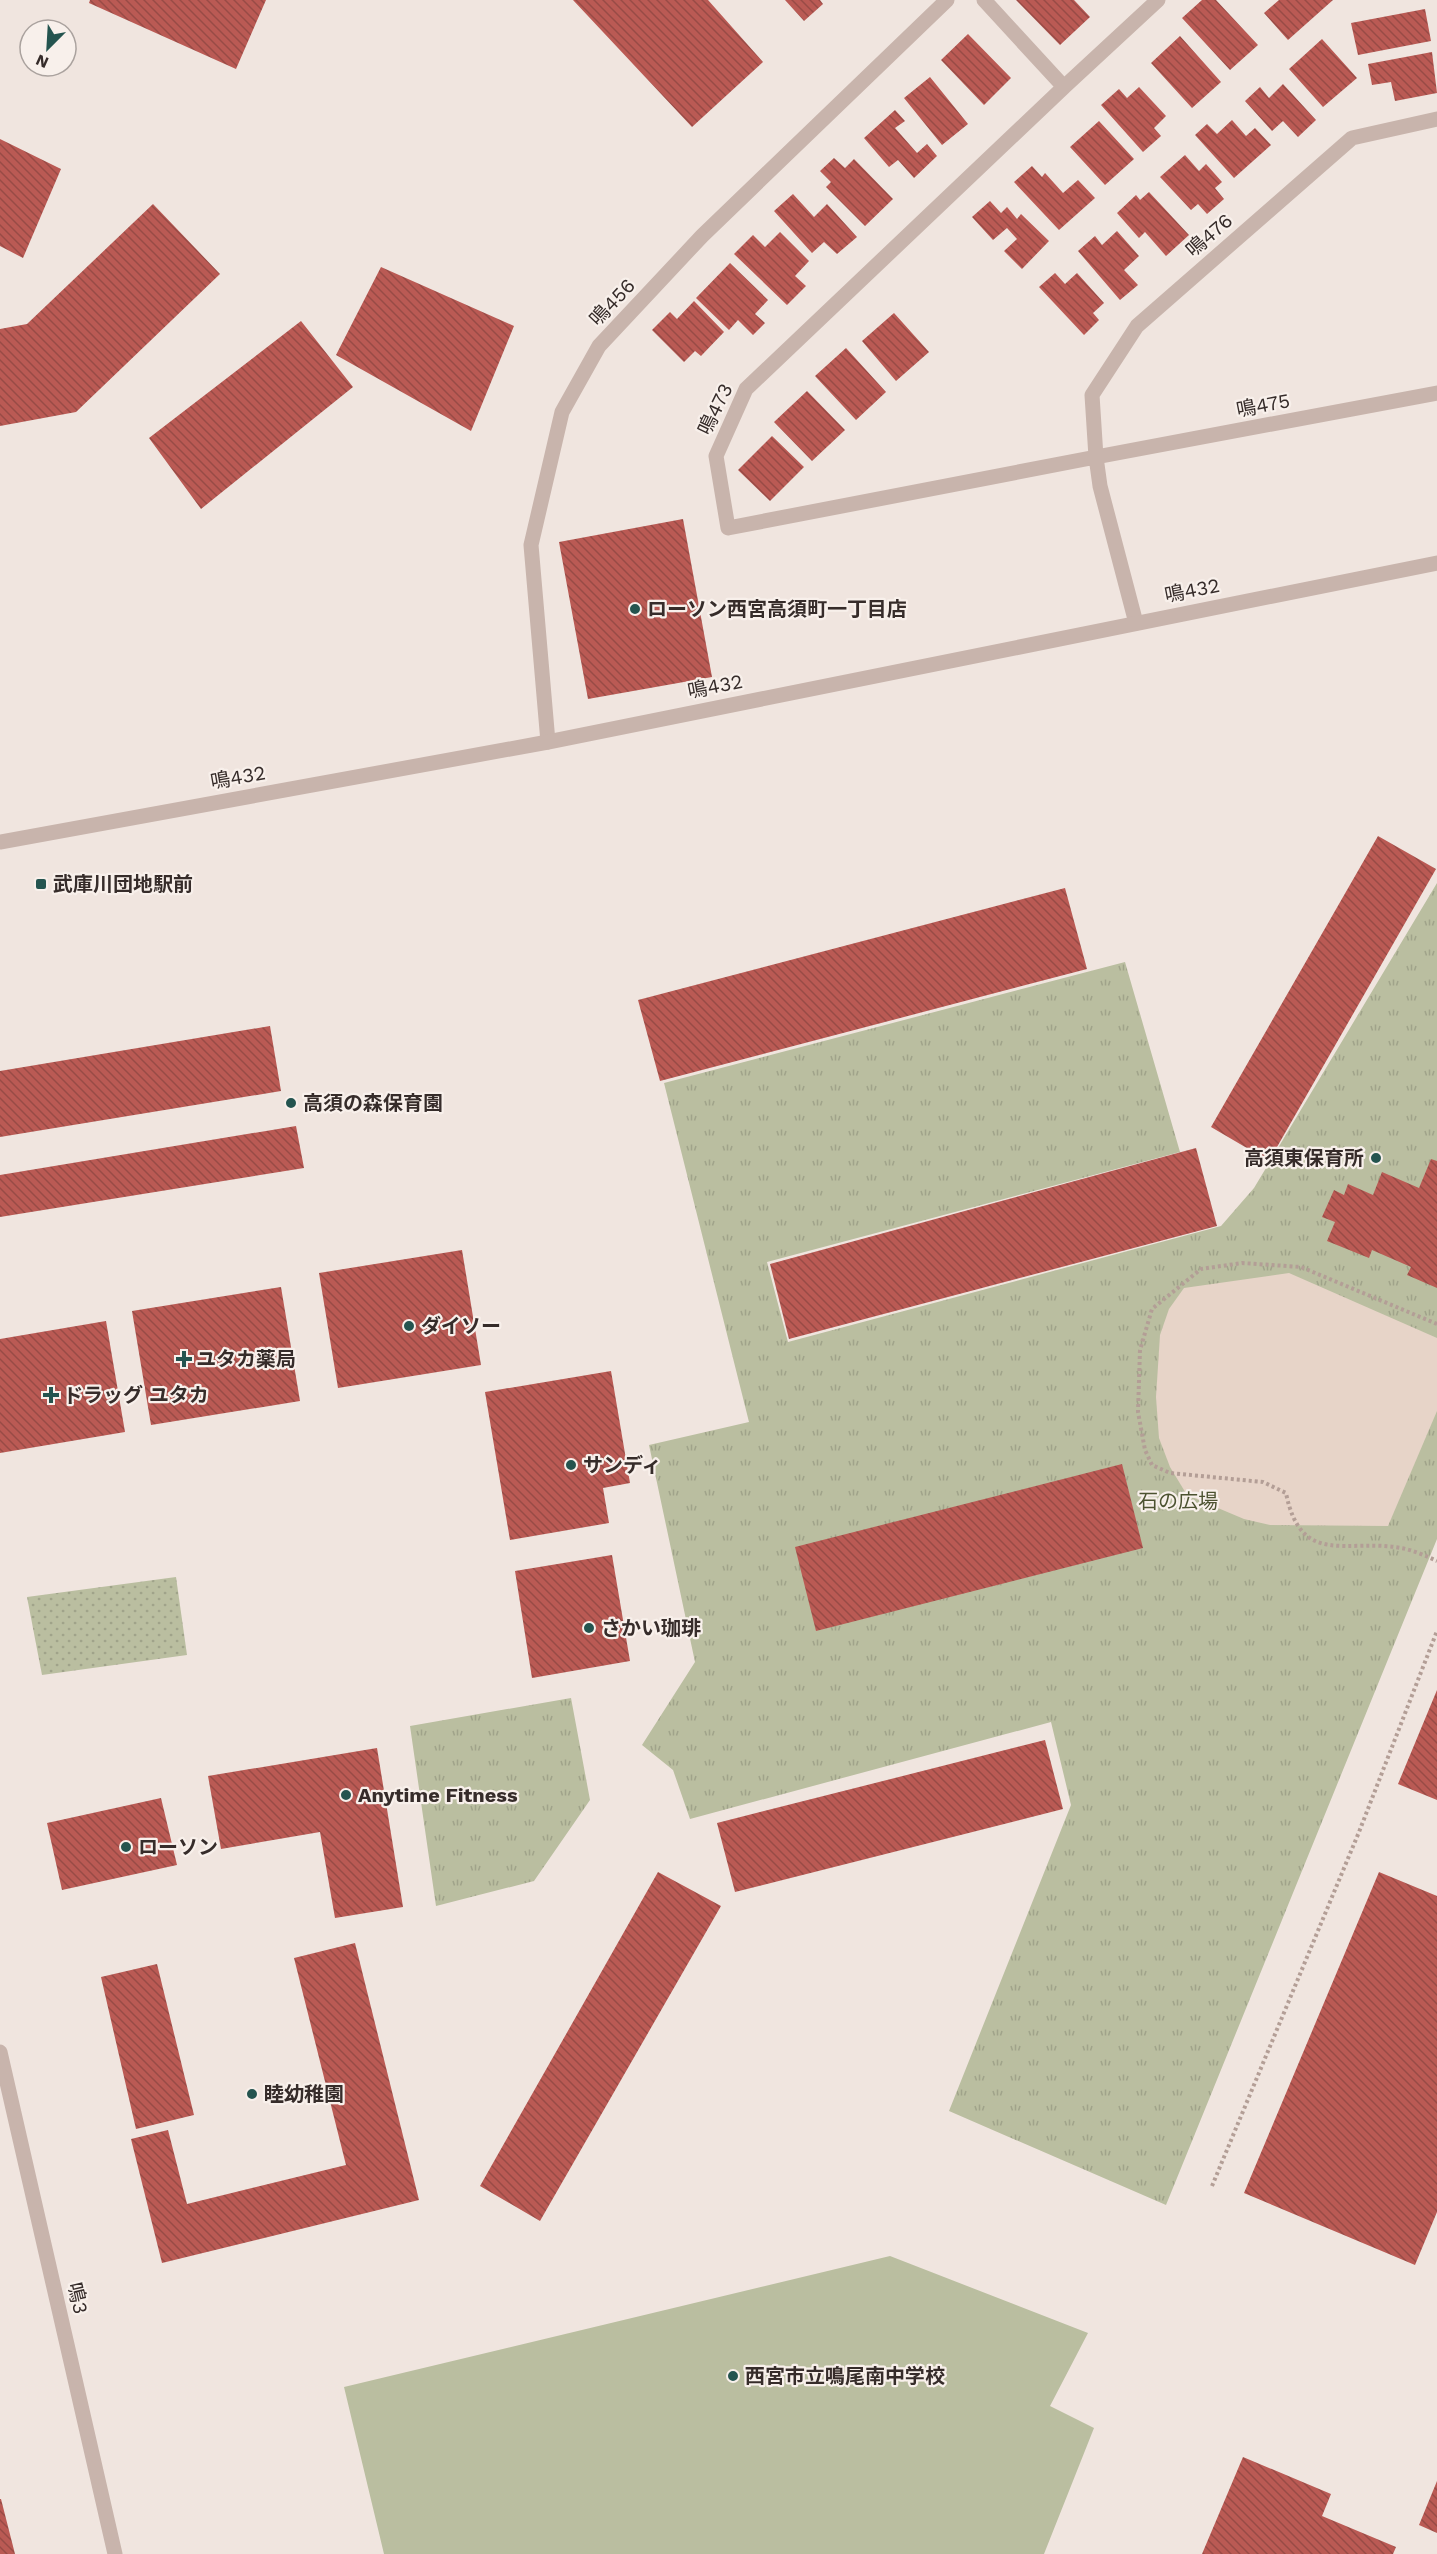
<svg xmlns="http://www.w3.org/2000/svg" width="1437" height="2554" viewBox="0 0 1437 2554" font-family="'Work Sans','Noto Sans JP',sans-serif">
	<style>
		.grass { fill: url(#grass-dots) }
		.park { fill: url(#park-tufts) }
		.pitch { fill: #babea0 }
		.plaza { fill: #e7d4c8 }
		.building { fill: url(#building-back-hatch) }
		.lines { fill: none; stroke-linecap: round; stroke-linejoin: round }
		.path { stroke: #b39e96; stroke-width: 4; stroke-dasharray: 3 3; stroke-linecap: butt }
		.minor { stroke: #c8b4ac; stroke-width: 15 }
		.tertiary { stroke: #c8b4ac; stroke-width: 15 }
		.poi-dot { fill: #24544f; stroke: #f8f0eb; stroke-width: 2 }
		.labels { text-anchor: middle; stroke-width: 4.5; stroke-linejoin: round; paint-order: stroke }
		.street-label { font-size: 20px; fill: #362c2a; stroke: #f8f0eb }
		.poi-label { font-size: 20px; font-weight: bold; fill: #362c2a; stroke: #f8f0eb; text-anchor: start }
		.park-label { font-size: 20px; fill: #4c5230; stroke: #f8f0eb }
	</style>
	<defs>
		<pattern id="grass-dots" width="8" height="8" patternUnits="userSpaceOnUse" patternTransform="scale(1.5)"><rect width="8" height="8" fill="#babea0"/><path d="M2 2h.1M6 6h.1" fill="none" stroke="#a0a38a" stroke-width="1.8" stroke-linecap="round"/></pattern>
		<pattern id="park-tufts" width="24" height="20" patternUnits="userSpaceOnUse" patternTransform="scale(1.5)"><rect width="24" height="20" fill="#babea0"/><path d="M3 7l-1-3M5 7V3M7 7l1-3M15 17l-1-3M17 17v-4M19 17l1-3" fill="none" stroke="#a0a38a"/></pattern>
		<pattern id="building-back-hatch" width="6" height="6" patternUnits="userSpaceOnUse" patternTransform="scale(1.5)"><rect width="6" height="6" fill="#ba5a54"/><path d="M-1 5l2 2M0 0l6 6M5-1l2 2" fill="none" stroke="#984b46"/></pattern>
	</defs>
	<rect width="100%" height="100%" fill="#f0e5df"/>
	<path class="grass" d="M 176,1577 L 187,1655 L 42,1675 L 27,1597 Z"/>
	<path class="park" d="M 1437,883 L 1437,1539 L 1166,2205 L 949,2111 L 1071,1805 L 1051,1722 L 690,1819 L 673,1770 L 642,1745 L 695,1662 L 649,1445 L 749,1422 L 664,1083 L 1125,962 L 1180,1152 L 767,1262 L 788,1342 L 1221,1226 L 1254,1188 Z
		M 571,1698 L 590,1800 L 534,1881 L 436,1906 L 410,1726 Z"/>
	<path class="pitch" d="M 890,2256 L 1088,2333 L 1050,2406 L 1094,2428 L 1044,2554 L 384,2554 L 344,2387 Z"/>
	<path class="plaza" d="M 1289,1273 L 1437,1338 L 1437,1411 L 1388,1526 L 1270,1525 L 1244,1519 L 1187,1495 L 1170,1467 L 1159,1438 L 1156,1397 L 1160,1335 L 1169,1309 L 1184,1288 Z"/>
	<path class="building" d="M 90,0 L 266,0 L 236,69 L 89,3 Z
		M 573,0 L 708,0 L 763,62 L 692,127 Z
		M 785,0 L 820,0 L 823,4 L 804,21 Z
		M 1016,0 L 1074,0 L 1090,17 L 1060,45 Z
		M 1202,0 L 1216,0 L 1258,45 L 1230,70 L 1182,18 Z
		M 1279,0 L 1333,0 L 1288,40 L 1264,13 Z
		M 1425,9 L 1431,41 L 1358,55 L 1351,23 Z
		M 968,34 L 1011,78 L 984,105 L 941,60 Z
		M 1180,36 L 1221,82 L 1192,108 L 1151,63 Z
		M 1322,39 L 1357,78 L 1323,107 L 1289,69 Z
		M 1432,52 L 1437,93 L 1395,101 L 1391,82 L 1372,85 L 1368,64 Z
		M 930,77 L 968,124 L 942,145 L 904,98 Z
		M 1283,84 L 1316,120 L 1298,137 L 1283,121 L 1272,131 L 1245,101 L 1260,87 L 1269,98 Z
		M 1139,87 L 1166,116 L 1154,128 L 1161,136 L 1143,152 L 1101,105 L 1119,89 L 1127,98 Z
		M 895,110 L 905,121 L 895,128 L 917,153 L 927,144 L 937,156 L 914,178 L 898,160 L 889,167 L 864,138 Z
		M 1232,120 L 1246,136 L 1255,128 L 1271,145 L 1234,178 L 1195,135 L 1207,124 L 1217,134 Z
		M 1099,121 L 1134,159 L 1105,185 L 1070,147 Z
		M 0,139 L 61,169 L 23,258 L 0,246 Z
		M 1185,155 L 1199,171 L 1206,164 L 1222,182 L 1215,188 L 1224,199 L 1207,214 L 1198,204 L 1191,210 L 1160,177 Z
		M 834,158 L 845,168 L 854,159 L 893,199 L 865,226 L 826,187 L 831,182 L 820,171 Z
		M 1032,166 L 1042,177 L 1045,173 L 1063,193 L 1078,180 L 1095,198 L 1059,230 L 1014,182 Z
		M 1149,192 L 1189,235 L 1166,256 L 1145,232 L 1139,238 L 1117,213 L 1136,195 L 1140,200 Z
		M 793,194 L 814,217 L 827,204 L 857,237 L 837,254 L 824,242 L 812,253 L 774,211 Z
		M 990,201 L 1001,213 L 1007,207 L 1017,219 L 1021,214 L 1049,241 L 1022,269 L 1004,251 L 1017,239 L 1007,228 L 993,240 L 972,217 Z
		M 153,204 L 220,274 L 76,412 L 0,426 L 0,329 L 27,324 Z
		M 1117,231 L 1139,256 L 1124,270 L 1138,285 L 1120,300 L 1078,251 L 1095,236 L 1102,245 Z
		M 780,232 L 809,261 L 795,276 L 806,286 L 787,305 L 734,254 L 753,235 L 765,247 Z
		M 730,263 L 768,300 L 755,314 L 765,323 L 753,335 L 738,320 L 729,330 L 696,298 Z
		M 381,267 L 514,326 L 471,431 L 336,355 Z
		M 1055,273 L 1065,284 L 1077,273 L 1104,303 L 1093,313 L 1099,320 L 1084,335 L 1039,287 Z
		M 694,301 L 724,332 L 701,356 L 695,351 L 684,362 L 652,330 L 670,312 L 677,319 Z
		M 894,313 L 929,352 L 896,381 L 862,341 Z
		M 301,321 L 353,387 L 201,509 L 149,438 Z
		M 846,348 L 886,392 L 856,420 L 815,376 Z
		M 807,391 L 845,430 L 812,461 L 774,422 Z
		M 772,436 L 804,467 L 770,501 L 738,470 Z
		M 683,519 L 712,677 L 588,699 L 559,542 Z
		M 1378,836 L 1436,869 L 1269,1161 L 1211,1127 Z
		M 1065,888 L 1087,969 L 660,1081 L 638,1000 Z
		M 270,1026 L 281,1091 L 0,1137 L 0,1071 Z
		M 296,1126 L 304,1168 L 0,1217 L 0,1175 Z
		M 1196,1148 L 1217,1226 L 789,1339 L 770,1264 Z
		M 1431,1159 L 1437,1161 L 1437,1288 L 1407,1275 L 1411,1267 L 1372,1250 L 1369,1258 L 1327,1241 L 1335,1222 L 1322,1217 L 1334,1190 L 1344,1195 L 1348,1184 L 1373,1195 L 1382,1172 L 1419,1188 Z
		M 462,1250 L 481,1365 L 338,1388 L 319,1273 Z
		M 281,1287 L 300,1401 L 151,1425 L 132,1311 Z
		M 106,1321 L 125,1432 L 0,1453 L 0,1339 Z
		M 611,1371 L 630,1483 L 603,1488 L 609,1523 L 510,1540 L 485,1392 Z
		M 1122,1464 L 1143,1548 L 816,1631 L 795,1547 Z
		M 612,1555 L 630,1661 L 532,1678 L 515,1571 Z
		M 1437,1690 L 1437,1800 L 1398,1784 Z
		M 1045,1740 L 1063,1809 L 735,1892 L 717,1823 Z
		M 377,1748 L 403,1907 L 335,1918 L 320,1832 L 221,1849 L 208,1776 Z
		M 161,1798 L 177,1865 L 62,1890 L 47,1823 Z
		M 658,1872 L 721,1906 L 540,2221 L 480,2186 Z
		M 1379,1872 L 1437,1896 L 1437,2212 L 1415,2265 L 1244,2193 Z
		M 355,1943 L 419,2200 L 162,2263 L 131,2139 L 168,2130 L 187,2204 L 346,2165 L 294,1958 Z
		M 157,1964 L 194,2115 L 136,2129 L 101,1977 Z
		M 1243,2457 L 1331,2494 L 1322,2516 L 1396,2547 L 1393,2554 L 1202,2554 Z
		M 1437,2481 L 1437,2533 L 1419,2525 Z
		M 0,2499 L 1,2499 L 15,2554 L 0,2554 Z"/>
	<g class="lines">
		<path class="path" d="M 1437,1324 L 1301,1267 L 1242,1263 L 1201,1269 L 1152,1309 L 1140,1350 L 1138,1412 L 1145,1450 L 1152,1465 L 1170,1473 L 1263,1482 L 1286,1493 C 1301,1568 1347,1538 1401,1548 C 1413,1550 1426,1556 1437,1561
			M 1212,2186 L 1359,1832 L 1437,1631"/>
		<path class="minor" d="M 984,0 L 1064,87 L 746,389 L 716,456 L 728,528 L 1096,457 L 1100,486 L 1136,623
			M 1064,87 L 1158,0
			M 1437,119 L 1352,138 L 1137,326 L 1092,395 L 1096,457 L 1437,393
			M 548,742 L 531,545 L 562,412 L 599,346 L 702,236 L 947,0"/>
		<path class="tertiary" d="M 0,842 L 548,742 L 1437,563
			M 0,2052 L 115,2554"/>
	</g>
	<g class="poi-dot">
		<circle cx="635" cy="609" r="6"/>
		<rect x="35" y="878" width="12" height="12" rx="3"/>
		<circle cx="291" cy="1103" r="6"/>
		<circle cx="1376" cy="1158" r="6"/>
		<circle cx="409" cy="1326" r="6"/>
		<path d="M181 1350h6v6h6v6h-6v6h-6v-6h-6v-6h6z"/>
		<path d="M48 1386h6v6h6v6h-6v6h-6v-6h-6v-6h6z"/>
		<circle cx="571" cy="1465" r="6"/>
		<circle cx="589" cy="1628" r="6"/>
		<circle cx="346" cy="1795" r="6"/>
		<circle cx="126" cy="1847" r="6"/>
		<circle cx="252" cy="2094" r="6"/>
		<circle cx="733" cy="2376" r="6"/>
	</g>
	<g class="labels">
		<g class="street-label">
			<text transform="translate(1209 235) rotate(-41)" y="7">鳴476</text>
			<text transform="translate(612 302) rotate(-47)" y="7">鳴456</text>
			<text transform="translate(1263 405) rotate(-11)" y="7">鳴475</text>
			<text transform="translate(715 409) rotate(-64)" y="7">鳴473</text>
			<text transform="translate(1192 590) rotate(-11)" y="7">鳴432</text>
			<text transform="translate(715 686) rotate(-11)" y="7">鳴432</text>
			<text transform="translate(238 777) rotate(-10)" y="7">鳴432</text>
			<text transform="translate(78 2298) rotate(77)" y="7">鳴3</text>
		</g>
		<g class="poi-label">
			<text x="647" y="616">ローソン西宮高須町一丁目店</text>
			<text x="53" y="891">武庫川団地駅前</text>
			<text x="303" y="1110">高須の森保育園</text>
			<text x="1364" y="1165" text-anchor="end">高須東保育所</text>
			<text x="421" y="1333">ダイソー</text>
			<text x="196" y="1366">ユタカ薬局</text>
			<text x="63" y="1402">ドラッグ ユタカ</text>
			<text x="583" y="1472">サンディ</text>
			<text x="601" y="1635">さかい珈琲</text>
			<text x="358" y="1802">Anytime Fitness</text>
			<text x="138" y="1854">ローソン</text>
			<text x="264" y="2101">睦幼稚園</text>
			<text x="745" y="2383">西宮市立鳴尾南中学校</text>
		</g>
		<g class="park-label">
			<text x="1178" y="1508">石の広場</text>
		</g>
	</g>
	<g transform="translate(48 48) rotate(204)"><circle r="28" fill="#f8f0eb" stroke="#aaa29e" stroke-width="1.5"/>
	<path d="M0-4.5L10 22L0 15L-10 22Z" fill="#24544f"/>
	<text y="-9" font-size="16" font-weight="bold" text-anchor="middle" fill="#362c2a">N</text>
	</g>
</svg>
